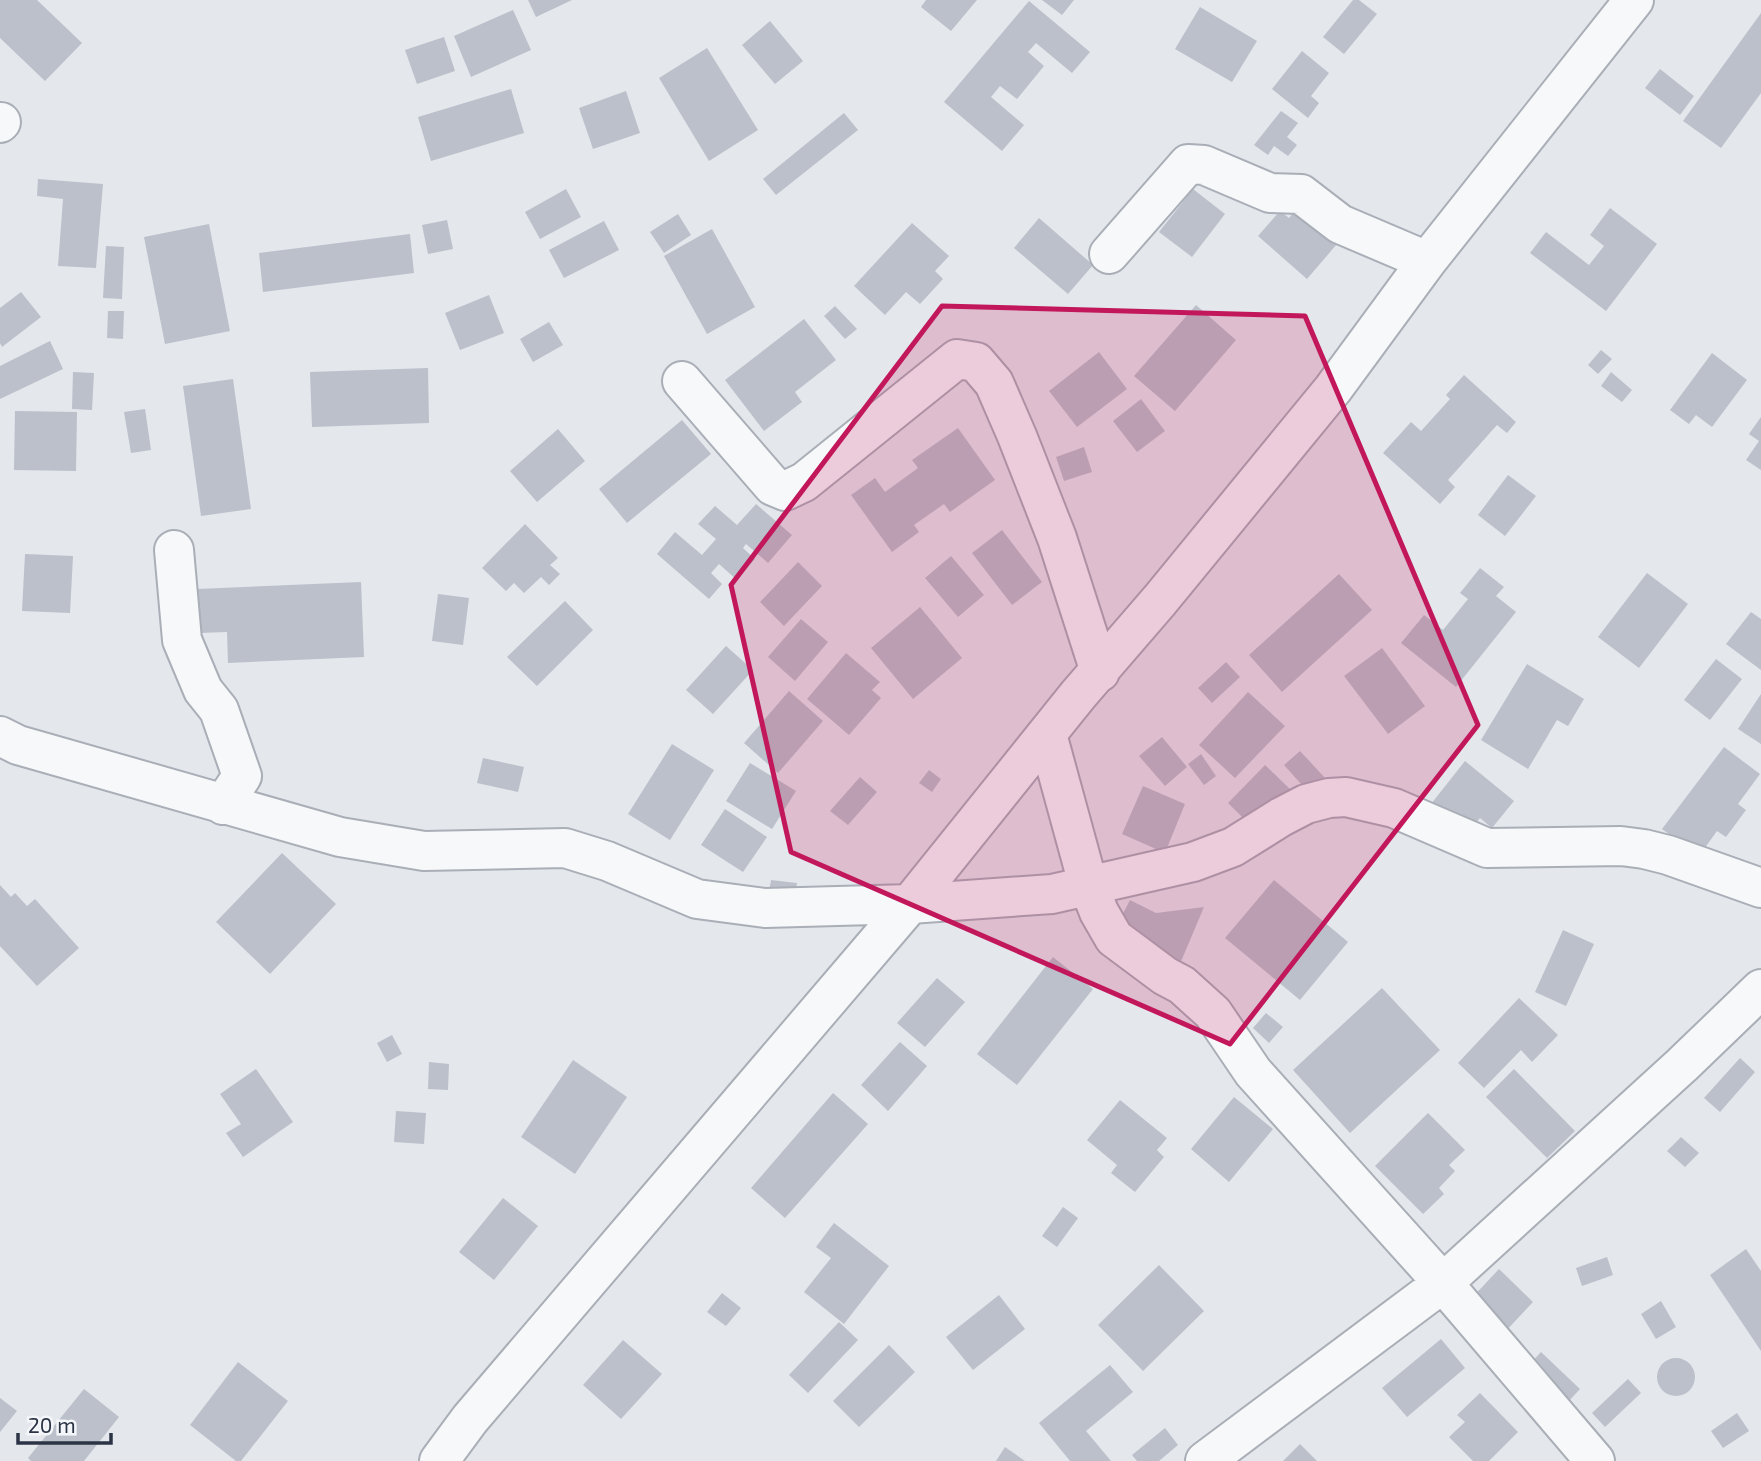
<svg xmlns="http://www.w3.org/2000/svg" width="1761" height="1461" viewBox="0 0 1761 1461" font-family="'Exo 2',sans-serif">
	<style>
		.building { fill: #bbc0ca }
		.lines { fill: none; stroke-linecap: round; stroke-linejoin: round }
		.minor-casing { stroke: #a9aeb7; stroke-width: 42 }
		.minor { stroke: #f7f8fa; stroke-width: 38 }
		.marked { fill: #c2185b; fill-opacity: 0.2; stroke: #c2185b; stroke-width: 5; stroke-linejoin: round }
	</style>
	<rect width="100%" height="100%" fill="#e4e7ec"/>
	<path class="building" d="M 0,0 L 37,0 L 82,43 L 45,81 L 0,38 Z
		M 528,0 L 572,0 L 536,17 Z
		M 926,0 L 977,0 L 951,31 L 921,7 Z
		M 1042,0 L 1074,0 L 1062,15 Z
		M 1353,0 L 1359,0 L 1377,14 L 1344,54 L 1323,37 Z
		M 1029,1 L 1090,52 L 1072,73 L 1036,43 L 1028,52 L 1044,66 L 1017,99 L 1000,86 L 991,97 L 1024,125 L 1002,151 L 944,102 Z
		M 1200,7 L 1257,41 L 1232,82 L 1175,49 Z
		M 513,10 L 531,50 L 471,77 L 454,36 Z
		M 1761,13 L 1761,93 L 1721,148 L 1683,121 Z
		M 770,21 L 803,61 L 775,84 L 742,45 Z
		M 444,37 L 455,71 L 417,84 L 405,50 Z
		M 707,48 L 758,130 L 709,161 L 659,78 Z
		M 1302,51 L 1329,73 L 1311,96 L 1319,103 L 1308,118 L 1272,89 Z
		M 1660,69 L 1694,96 L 1680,115 L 1645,88 Z
		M 511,89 L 524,133 L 431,161 L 418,117 Z
		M 626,91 L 640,133 L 593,149 L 579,108 Z
		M 1281,111 L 1298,123 L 1287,137 L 1297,145 L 1288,156 L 1274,146 L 1268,155 L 1254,145 Z
		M 844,113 L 858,130 L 776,195 L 763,179 Z
		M 38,179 L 103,184 L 96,268 L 58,266 L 63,199 L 37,196 Z
		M 566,189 L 581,217 L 540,239 L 525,212 Z
		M 1193,189 L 1225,214 L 1192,257 L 1159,232 Z
		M 1297,208 L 1337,244 L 1307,279 L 1258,236 L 1280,211 L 1289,218 Z
		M 1610,208 L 1657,244 L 1606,311 L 1530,253 L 1546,232 L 1589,265 L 1604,246 L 1590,235 Z
		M 678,214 L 691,235 L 664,253 L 650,232 Z
		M 1039,218 L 1093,265 L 1068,294 L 1014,248 Z
		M 447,220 L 453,249 L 428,254 L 422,225 Z
		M 604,221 L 619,250 L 564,278 L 549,250 Z
		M 912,223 L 949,256 L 935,271 L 943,279 L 920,304 L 906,292 L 885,315 L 854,286 Z
		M 209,224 L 230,331 L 165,344 L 144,237 Z
		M 712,229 L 755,307 L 707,334 L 664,256 Z
		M 410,234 L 414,273 L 263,292 L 259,253 Z
		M 106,246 L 124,247 L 122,299 L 103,298 Z
		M 21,292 L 41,317 L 2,347 L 0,343 L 0,308 Z
		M 489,295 L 504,333 L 460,350 L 445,313 Z
		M 1196,305 L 1236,340 L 1175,411 L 1134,376 Z
		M 835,306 L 857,329 L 845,339 L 824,316 Z
		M 108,311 L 124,311 L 123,339 L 107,338 Z
		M 804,319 L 836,360 L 795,392 L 802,402 L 764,431 L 725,380 Z
		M 549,322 L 563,345 L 533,362 L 520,339 Z
		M 50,341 L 63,369 L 0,399 L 0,366 Z
		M 1601,350 L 1612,359 L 1598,374 L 1588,365 Z
		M 1099,352 L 1127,389 L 1077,427 L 1049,391 Z
		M 1712,353 L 1747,380 L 1712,427 L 1696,415 L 1689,424 L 1670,410 Z
		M 428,368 L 429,423 L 312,427 L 310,372 Z
		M 73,372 L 94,373 L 92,410 L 72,409 Z
		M 1611,372 L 1632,390 L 1622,402 L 1601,386 Z
		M 1464,375 L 1516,422 L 1507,433 L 1497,425 L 1448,480 L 1455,487 L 1440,504 L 1383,453 L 1411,422 L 1421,431 L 1450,399 L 1446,395 Z
		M 233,379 L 251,509 L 201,516 L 183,386 Z
		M 1141,399 L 1165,431 L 1137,452 L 1113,421 Z
		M 145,409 L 151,450 L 131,453 L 124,412 Z
		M 15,411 L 77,412 L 76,471 L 14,470 Z
		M 1761,417 L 1761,470 L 1746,460 L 1759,441 L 1749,434 Z
		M 682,420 L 711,454 L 627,523 L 599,489 Z
		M 958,428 L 995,480 L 950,512 L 944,504 L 914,525 L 919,532 L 892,552 L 851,495 L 875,478 L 885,492 L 918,468 L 912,460 Z
		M 558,429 L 585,461 L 537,502 L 510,471 Z
		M 1084,447 L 1092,472 L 1064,481 L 1056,457 Z
		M 1508,475 L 1536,496 L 1505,536 L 1478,515 Z
		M 756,504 L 792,535 L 768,563 L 746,544 L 743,548 L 755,559 L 737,580 L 719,564 L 711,573 L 722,584 L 709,599 L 657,554 L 675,532 L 702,555 L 716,539 L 698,524 L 715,506 L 737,525 Z
		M 525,524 L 558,558 L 550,565 L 560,574 L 549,585 L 541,577 L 524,593 L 514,583 L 506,591 L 482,568 Z
		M 1002,530 L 1042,582 L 1012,605 L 972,553 Z
		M 25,554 L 73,556 L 70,613 L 22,611 Z
		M 951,556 L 984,595 L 958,617 L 925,578 Z
		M 798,562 L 822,586 L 784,626 L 760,602 Z
		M 1480,568 L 1504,587 L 1496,596 L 1516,612 L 1456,687 L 1401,643 L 1424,615 L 1443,630 L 1468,599 L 1460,593 Z
		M 1647,573 L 1688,604 L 1639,668 L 1598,637 Z
		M 1339,574 L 1372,610 L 1282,692 L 1249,655 Z
		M 361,582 L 364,657 L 228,663 L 227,632 L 199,633 L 197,589 Z
		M 438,594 L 469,598 L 463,645 L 432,641 Z
		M 565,601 L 593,630 L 537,686 L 507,657 Z
		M 920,607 L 962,658 L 913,699 L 871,648 Z
		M 1751,612 L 1761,619 L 1761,670 L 1726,644 Z
		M 801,619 L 828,642 L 795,681 L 768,657 Z
		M 726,646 L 753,670 L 713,714 L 686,690 Z
		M 1382,648 L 1425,706 L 1388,734 L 1344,676 Z
		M 846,653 L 880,682 L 872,690 L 881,698 L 849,735 L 807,699 Z
		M 1716,659 L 1742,679 L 1710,720 L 1684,700 Z
		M 1226,662 L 1240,677 L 1212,703 L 1198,688 Z
		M 1527,664 L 1584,699 L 1568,726 L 1557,720 L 1528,769 L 1481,740 Z
		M 789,691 L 823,721 L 778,773 L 744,743 Z
		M 1248,692 L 1285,726 L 1235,778 L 1199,745 Z
		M 1761,694 L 1761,744 L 1738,729 Z
		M 1162,737 L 1187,767 L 1165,786 L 1139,756 Z
		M 672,744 L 714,770 L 670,840 L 628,814 Z
		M 1724,747 L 1760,774 L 1738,804 L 1746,810 L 1726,837 L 1717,831 L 1699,856 L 1662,829 Z
		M 1300,751 L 1326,779 L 1309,793 L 1284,765 Z
		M 1201,754 L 1216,776 L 1204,785 L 1188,764 Z
		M 483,758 L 524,767 L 518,792 L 477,783 Z
		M 1465,761 L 1514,801 L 1492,828 L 1480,818 L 1468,833 L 1431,804 Z
		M 750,763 L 796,791 L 772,829 L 726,801 Z
		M 1265,765 L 1291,790 L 1254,829 L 1228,803 Z
		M 929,770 L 941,779 L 932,792 L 919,783 Z
		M 860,777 L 877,792 L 848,825 L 830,811 Z
		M 1143,786 L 1185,804 L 1165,853 L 1122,834 Z
		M 725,809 L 767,837 L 743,872 L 701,845 Z
		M 282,853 L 336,904 L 270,974 L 216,922 Z
		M 771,880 L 797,883 L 794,901 L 768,898 Z
		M 1274,880 L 1348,942 L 1300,1000 L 1225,938 Z
		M 0,885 L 11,897 L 15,893 L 27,906 L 35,899 L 79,948 L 37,986 L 0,946 Z
		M 1130,900 L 1156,913 L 1204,907 L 1177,971 L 1117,925 Z
		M 1563,930 L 1594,944 L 1566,1006 L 1535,992 Z
		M 1053,957 L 1093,989 L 1017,1085 L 977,1054 Z
		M 937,978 L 965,1002 L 925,1047 L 897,1023 Z
		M 1382,988 L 1440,1050 L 1350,1133 L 1293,1070 Z
		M 1519,998 L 1558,1035 L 1532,1062 L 1521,1050 L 1484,1088 L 1458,1063 Z
		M 1266,1013 L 1283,1027 L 1269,1043 L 1253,1028 Z
		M 392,1035 L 402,1054 L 387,1062 L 377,1043 Z
		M 900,1042 L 927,1066 L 888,1111 L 861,1085 Z
		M 1740,1058 L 1755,1072 L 1720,1112 L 1704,1098 Z
		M 573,1060 L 627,1097 L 575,1174 L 521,1137 Z
		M 429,1062 L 449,1064 L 448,1090 L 428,1089 Z
		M 256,1069 L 293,1122 L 243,1157 L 226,1133 L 241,1124 L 220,1094 Z
		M 1514,1069 L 1575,1131 L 1547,1158 L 1486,1097 Z
		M 833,1093 L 868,1124 L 785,1218 L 751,1188 Z
		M 1234,1097 L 1273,1129 L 1229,1182 L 1191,1149 Z
		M 1120,1100 L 1167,1138 L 1157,1150 L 1164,1157 L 1135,1192 L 1111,1173 L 1117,1165 L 1087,1140 Z
		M 396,1111 L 426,1113 L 424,1144 L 394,1142 Z
		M 1428,1113 L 1465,1150 L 1449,1165 L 1455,1171 L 1439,1188 L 1444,1194 L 1423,1214 L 1375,1166 Z
		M 1681,1137 L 1699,1153 L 1685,1167 L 1667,1151 Z
		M 503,1198 L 538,1226 L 494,1280 L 459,1252 Z
		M 1063,1207 L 1078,1218 L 1057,1247 L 1042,1236 Z
		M 834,1223 L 889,1266 L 844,1324 L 804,1292 L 831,1258 L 816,1247 Z
		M 1746,1249 L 1761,1271 L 1761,1351 L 1710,1275 Z
		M 1607,1257 L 1613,1275 L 1582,1286 L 1576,1268 Z
		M 1159,1265 L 1204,1311 L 1143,1371 L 1098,1325 Z
		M 1499,1269 L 1533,1302 L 1503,1334 L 1469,1301 Z
		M 722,1293 L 741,1308 L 726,1326 L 707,1312 Z
		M 999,1295 L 1025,1329 L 973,1370 L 946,1337 Z
		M 1661,1301 L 1676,1327 L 1656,1339 L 1641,1314 Z
		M 839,1322 L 858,1340 L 808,1393 L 789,1375 Z
		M 1441,1339 L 1465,1368 L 1407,1417 L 1382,1388 Z
		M 623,1340 L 662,1374 L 621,1419 L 583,1385 Z
		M 889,1345 L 915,1372 L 859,1427 L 833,1401 Z
		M 1541,1352 L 1580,1389 L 1568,1402 L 1529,1365 Z
		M1657 1377a19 19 0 1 1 38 0a19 19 0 1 1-38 0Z
		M 238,1362 L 288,1401 L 241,1461 L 236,1461 L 190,1425 Z
		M 1110,1365 L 1133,1392 L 1086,1431 L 1111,1461 L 1070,1461 L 1039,1423 Z
		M 1628,1379 L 1641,1393 L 1605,1427 L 1592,1413 Z
		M 84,1389 L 119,1417 L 84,1461 L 31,1461 L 28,1458 Z
		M 1480,1393 L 1518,1432 L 1489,1461 L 1473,1461 L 1449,1437 L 1465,1422 L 1457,1415 Z
		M 0,1398 L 17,1411 L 0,1432 Z
		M 1737,1413 L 1749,1431 L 1723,1448 L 1711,1431 Z
		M 1165,1428 L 1178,1445 L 1159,1461 L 1137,1461 L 1132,1455 Z
		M 1300,1444 L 1317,1461 L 1283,1461 Z
		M 1005,1447 L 1025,1461 L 996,1461 Z"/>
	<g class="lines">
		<defs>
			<path id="minor" d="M 0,123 L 1,122
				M 1109,254 L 1188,164 L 1204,165 L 1270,193 L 1301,194 L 1340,224 L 1427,261
				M 682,381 L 773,486 L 785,491 L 804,482 L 957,359 L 976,362 L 994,383 L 1017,436 L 1057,538 L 1100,672
				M 174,550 L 182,640 L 203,690 L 219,710 L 242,776 L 223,805
				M 1047,734 L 1088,884 L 1099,912 L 1114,938 L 1165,976 L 1182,985 L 1213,1013 L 1253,1072 L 1443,1283 L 1595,1461
				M 0,736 L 18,745 L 340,837 L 424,851 L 565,848 L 607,861 L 697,899 L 765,908 L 910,904 L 1052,894 L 1193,862 L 1233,847 L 1281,817 L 1306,804 L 1329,798 L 1346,797 L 1394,808 L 1487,848 L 1621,846 L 1644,849 L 1668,855 L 1761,888
				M 439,1461 L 470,1419 L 910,904 L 1078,695 L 1160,600 L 1333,389 L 1427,261 L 1634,0
				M 1205,1461 L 1443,1283 L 1682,1065 L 1761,989"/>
		</defs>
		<use href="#minor" class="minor-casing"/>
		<use href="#minor" class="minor"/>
	</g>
	<path class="marked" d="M 942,306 L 1305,316 L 1478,725 L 1230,1044 L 791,852 L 731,585 Z"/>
	<path d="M18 1433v10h93v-10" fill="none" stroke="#2b3445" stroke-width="3.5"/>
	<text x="28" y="1433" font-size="21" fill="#2b3445" stroke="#f4f6f9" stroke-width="5" paint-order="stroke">20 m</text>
</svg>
